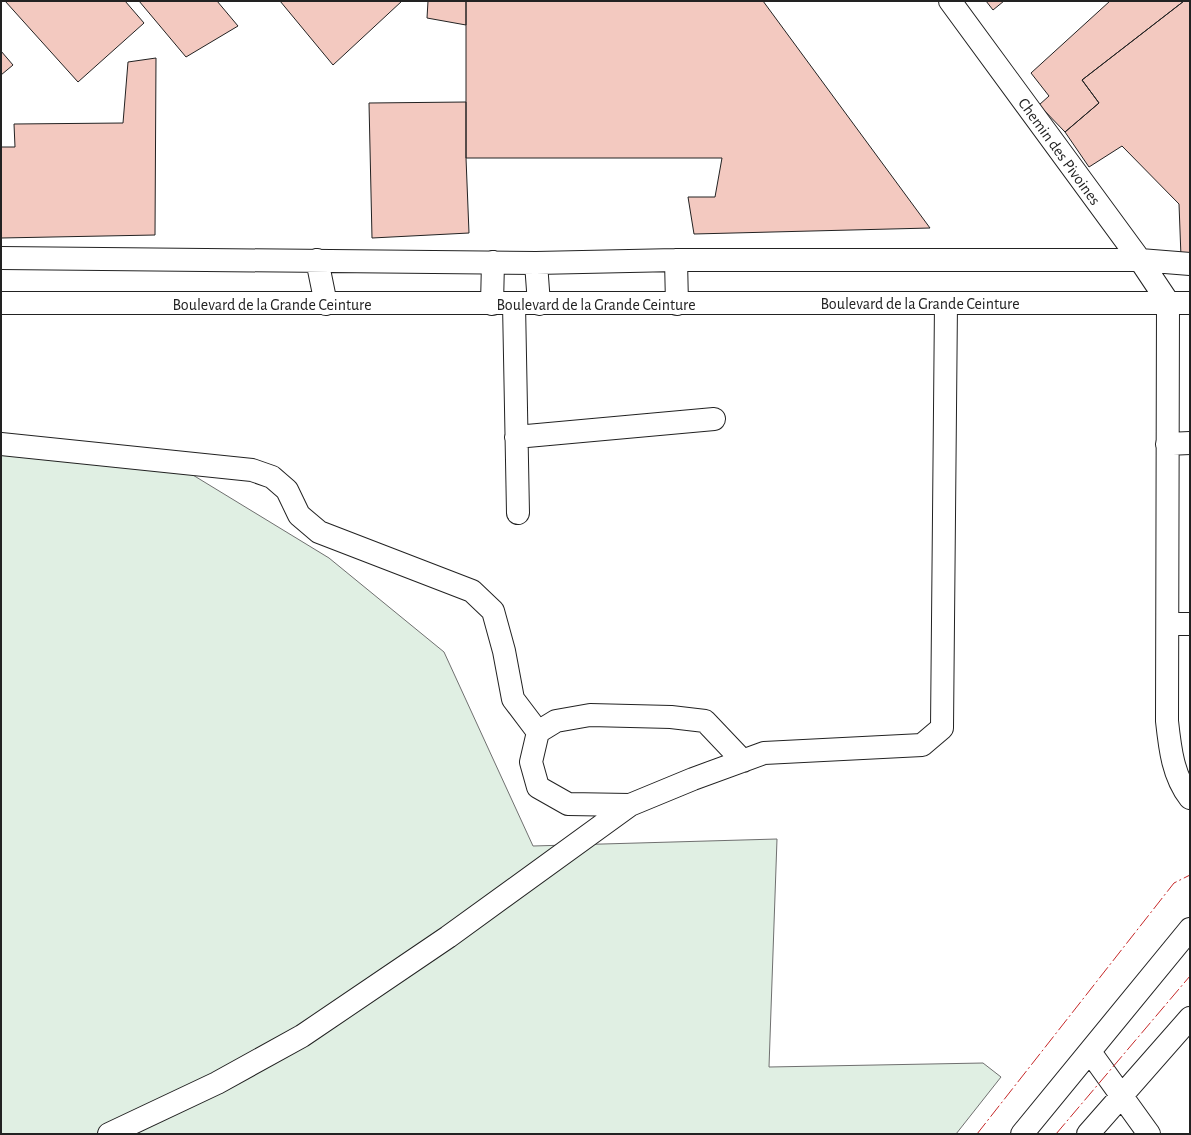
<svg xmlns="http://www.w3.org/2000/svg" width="1191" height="1135" viewBox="0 0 1191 1135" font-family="'Alegreya Sans',sans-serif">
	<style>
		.green { fill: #e0efe3; stroke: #6f6f6f }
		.building { fill: #f3c9c0; stroke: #222 }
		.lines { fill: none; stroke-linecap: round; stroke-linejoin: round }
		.minor-casing { stroke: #222; stroke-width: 24 }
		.major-casing { stroke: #222; stroke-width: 24 }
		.minor { stroke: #fff; stroke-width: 22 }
		.major { stroke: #fff; stroke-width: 22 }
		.power { stroke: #c62828; stroke-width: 1; stroke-dasharray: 14 3 2 3; stroke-linecap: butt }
		.labels { text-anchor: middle; stroke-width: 3; stroke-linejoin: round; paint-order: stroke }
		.street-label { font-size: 16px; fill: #222; stroke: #fff }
	</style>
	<rect width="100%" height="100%" fill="#fff"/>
	<path class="green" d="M 1,445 L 183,469 L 329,558 L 444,652 L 533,846 L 777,839 L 769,1067 L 983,1063 L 1001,1077 L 956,1134 L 1,1134 Z"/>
	<path class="building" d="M 5,1 L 125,1 L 144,23 L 78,82 Z
		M 139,1 L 217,1 L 238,26 L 186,57 Z
		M 280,1 L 402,1 L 333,65 Z
		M 428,1 L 466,1 L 466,25 L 427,18 Z
		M 466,1 L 763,1 L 930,228 L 694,234 L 688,197 L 715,197 L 722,158 L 466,158 Z
		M 986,1 L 1004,1 L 993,10 Z
		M 1110,1 L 1184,1 L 1082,80 L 1099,103 L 1065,132 L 1039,105 L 1049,96 L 1031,73 Z
		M 1184,1 L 1190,1 L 1190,257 L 1181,257 L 1179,204 L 1122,146 L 1089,167 L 1065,132 L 1099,103 L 1082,80 Z
		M 1,51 L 13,65 L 1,75 Z
		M 156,58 L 155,235 L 1,238 L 1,147 L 15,147 L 14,124 L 123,123 L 128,62 Z
		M 466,102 L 466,158 L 469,233 L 372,238 L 369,103 Z"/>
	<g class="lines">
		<defs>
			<path id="minor" d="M 950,1 L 1140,260 L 1168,302 L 1167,721 C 1170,749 1173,776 1190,798
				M 1,258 L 536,263 L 676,260 L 1140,260 L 1190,264
				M 317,260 L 326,304
				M 676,260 L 677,304
				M 536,263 L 539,304
				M 492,304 L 493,262
				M 514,304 L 518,513
				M 516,437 L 714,419
				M 1,444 L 252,470 L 272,477 L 287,490 L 299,515 L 319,532 L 472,591 L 493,611 L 504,651 L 513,699 L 538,732
				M 1167,444 L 1190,443
				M 1168,624 L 1190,624
				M 630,805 L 568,804 L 538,787 L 531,762 L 538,732 L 556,721 L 590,715 L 671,717 L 705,721 L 743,761
				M 1090,1052 L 1149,1134
				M 109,1134 L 217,1083 L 302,1036 L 448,937 L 630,805 L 693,779 L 764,753 L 922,745 L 942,728 L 946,303
				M 1022,1134 L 1190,929
				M 1088,1134 L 1190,1018"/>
			<path id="major" d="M 1,303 L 1190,303"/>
		</defs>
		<use href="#minor" class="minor-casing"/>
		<use href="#major" class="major-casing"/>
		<use href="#minor" class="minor"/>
		<use href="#major" class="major"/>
		<path class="power" d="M 977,1134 L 1174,883 L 1190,875
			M 1056,1134 L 1190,976"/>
	</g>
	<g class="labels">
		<g class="street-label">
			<text transform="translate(1060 151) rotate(54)" y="6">Chemin des Pivoines</text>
			<text x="920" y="309">Boulevard de la Grande Ceinture</text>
			<text x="272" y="310">Boulevard de la Grande Ceinture</text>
			<text x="596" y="310">Boulevard de la Grande Ceinture</text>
		</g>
	</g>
	<rect width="1191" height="1135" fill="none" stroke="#222222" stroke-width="4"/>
</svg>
